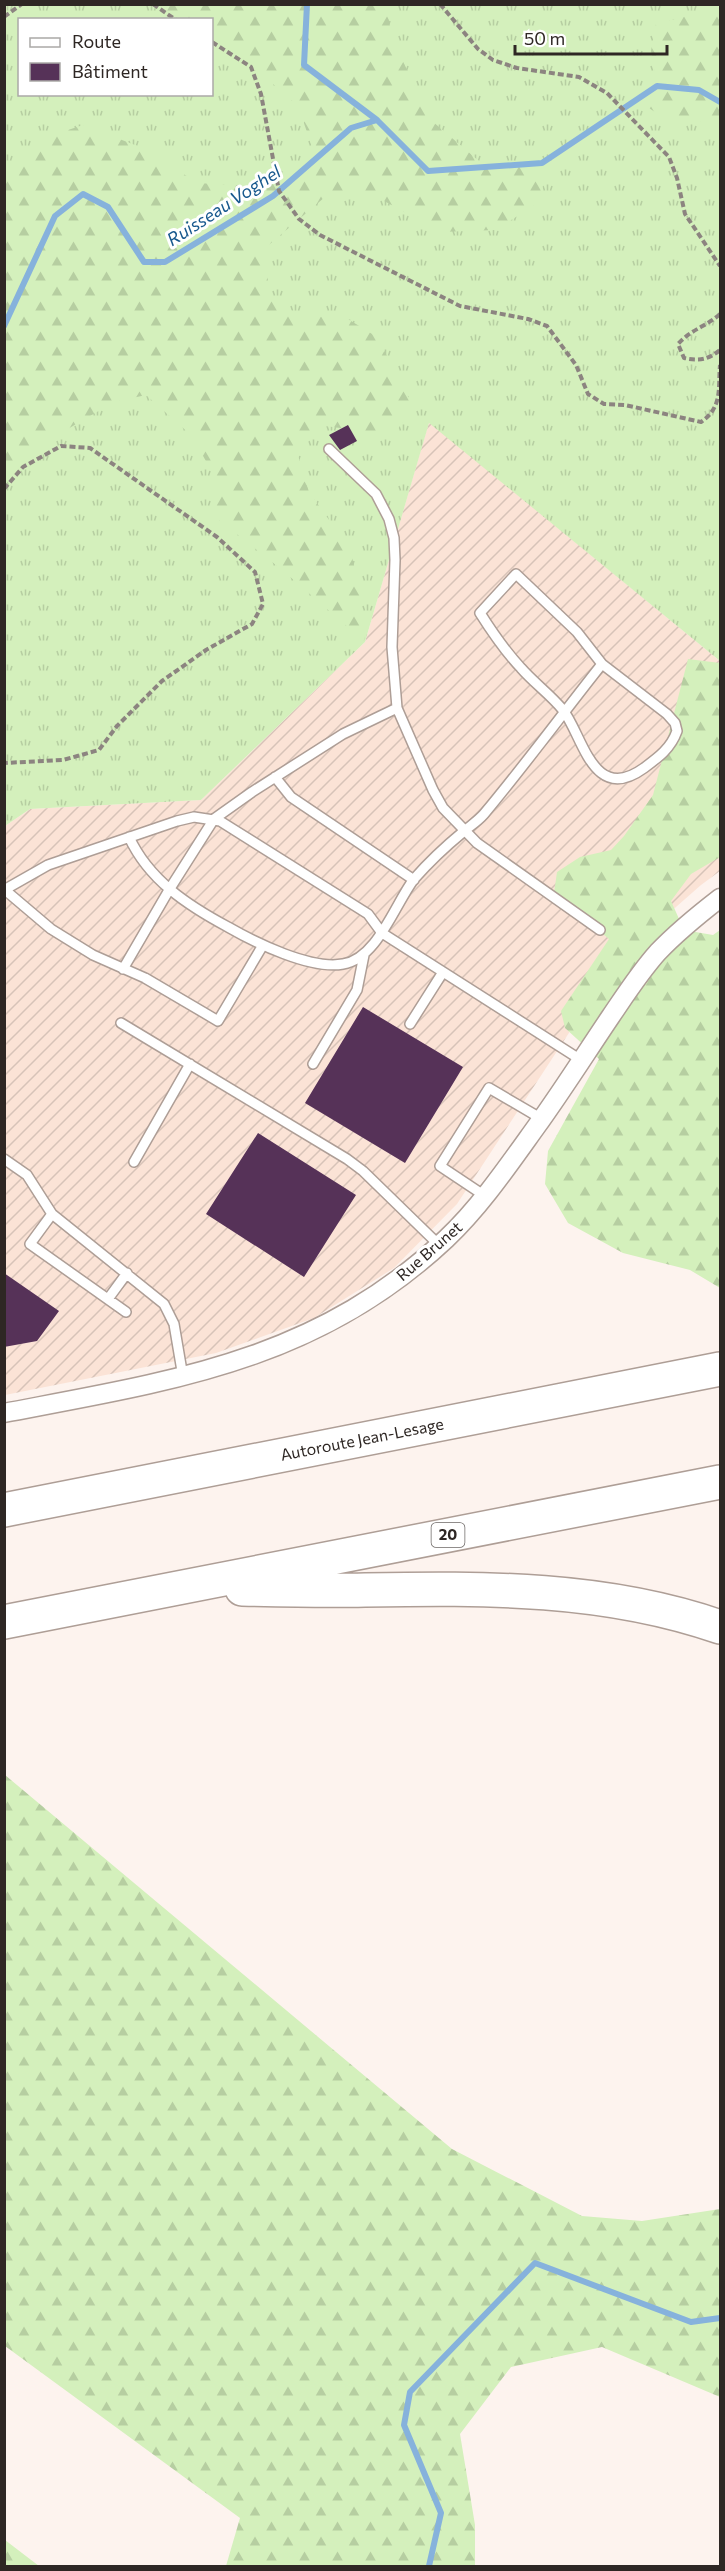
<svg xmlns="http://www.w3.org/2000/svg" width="725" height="2571" viewBox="0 0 725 2571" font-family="Commissioner,sans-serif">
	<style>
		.industrial { fill: url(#industrial-furrows) }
		.grass { fill: url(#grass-tufts); fill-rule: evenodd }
		.forest { fill: url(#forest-firs) }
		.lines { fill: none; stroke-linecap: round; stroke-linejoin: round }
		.stream { stroke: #86b2dc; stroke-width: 6 }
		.building { fill: #563258 }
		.lane-casing { stroke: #ae9e96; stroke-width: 12 }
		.street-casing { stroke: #ae9e96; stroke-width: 21 }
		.highway-casing { stroke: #ae9e96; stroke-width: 36 }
		.path { stroke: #8c8480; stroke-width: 4; stroke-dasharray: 6 3; stroke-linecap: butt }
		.lane { stroke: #fff; stroke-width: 9 }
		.street { stroke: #fff; stroke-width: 18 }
		.highway { stroke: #fff; stroke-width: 33 }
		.labels { text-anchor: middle; stroke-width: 6; stroke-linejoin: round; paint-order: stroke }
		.shield { fill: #fff; stroke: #6d6866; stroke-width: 1.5 }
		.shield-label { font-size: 15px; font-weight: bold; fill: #2e2724 }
		.street-label { font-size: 16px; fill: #2e2724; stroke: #fff }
		.water-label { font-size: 18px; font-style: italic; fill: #17588d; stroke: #fff }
	</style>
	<defs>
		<pattern id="industrial-furrows" width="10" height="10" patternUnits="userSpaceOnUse" patternTransform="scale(1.5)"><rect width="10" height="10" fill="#fbe3d6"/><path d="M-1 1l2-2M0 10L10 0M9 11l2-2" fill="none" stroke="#d7c3b8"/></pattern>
		<pattern id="grass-tufts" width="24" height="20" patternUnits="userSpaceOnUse" patternTransform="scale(1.5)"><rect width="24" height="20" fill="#d4f0bc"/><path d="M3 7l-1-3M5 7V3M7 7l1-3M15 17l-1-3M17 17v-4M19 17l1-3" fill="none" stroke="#b6cea1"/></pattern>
		<pattern id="forest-firs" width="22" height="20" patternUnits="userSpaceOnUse" patternTransform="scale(1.5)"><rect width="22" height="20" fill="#d4f0bc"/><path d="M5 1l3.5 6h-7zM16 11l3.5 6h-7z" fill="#b6cea1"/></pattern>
	</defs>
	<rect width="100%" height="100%" fill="#fdf3ee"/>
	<path class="industrial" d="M 429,422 L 720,661 L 720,871 L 701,885 L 618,958 L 457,1204 L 394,1268 L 314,1318 L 216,1353 L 5,1395 L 5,826 L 30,809 L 201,800 L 365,642 Z"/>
	<path class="grass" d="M 5,5 L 720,5 L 720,661 L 429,423 L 365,642 L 201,800 L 30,809 L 5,826 ZM 20,20 L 212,20 L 212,94 L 20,94 Z"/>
	<path class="forest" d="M 153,5 L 387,5 L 391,37 L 432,121 L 486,167 L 542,163 L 543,200 L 495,230 L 440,232 L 368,192 L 325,197 L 264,249 L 270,297 L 302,317 L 343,316 L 377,337 L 413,406 L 394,435 L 325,426 L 297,452 L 309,492 L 350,549 L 360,590 L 365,642 L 281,569 L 215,517 L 217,481 L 192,436 L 146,395 L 114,402 L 42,444 L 5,489 L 5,172 L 41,139 L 83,125 L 148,150 L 197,183 L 236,185 L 287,184 L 316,158 L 298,106 L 264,76 L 212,42 L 212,20 L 176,19 Z
		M 718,8 L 720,11 L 720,123 L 664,118 L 637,100 L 657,86 L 651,51 L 656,24 Z
		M 688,659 L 720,663 L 720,857 L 691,874 L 671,901 L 684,930 L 713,935 L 720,930 L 720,1288 L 690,1270 L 623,1253 L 568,1223 L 545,1184 L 548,1151 L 599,1059 L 565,1028 L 561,1011 L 609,939 L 554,893 L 557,872 L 580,857 L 611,850 L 624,836 L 653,795 Z
		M 5,1775 L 452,2149 L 582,2216 L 642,2221 L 720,2209 L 720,2397 L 602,2347 L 511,2367 L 460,2434 L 475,2525 L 475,2566 L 226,2566 L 240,2518 L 5,2346 Z
		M 4,2540 L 5,2540 L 39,2566 L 5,2566 Z"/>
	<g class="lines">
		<path class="stream" d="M 307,4 L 304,65 L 377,120
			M 4,326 L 55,216 L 83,194 L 108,207 L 144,262 L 165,262 L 273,196 L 351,128 L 377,120 L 428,171 L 542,163 L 657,86 L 699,90 L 720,102
			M 429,2566 L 441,2513 L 404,2425 L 410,2392 L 535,2263 L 691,2322 L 720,2318"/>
	</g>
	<path class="building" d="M 348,425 L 357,441 L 340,450 L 329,435 Z
		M 363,1007 L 463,1067 L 405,1163 L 305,1103 Z
		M 258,1133 L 356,1195 L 304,1277 L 206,1214 Z
		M 4,1273 L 59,1311 L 37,1341 L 4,1347 Z"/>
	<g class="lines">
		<defs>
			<path id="lane" d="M 329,449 L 376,494 L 389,519 L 394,538 L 395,560 L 392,647 L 397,708 L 433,790 L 443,808 L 477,843 L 600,930
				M 516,574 L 577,632 L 602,664 L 667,714 L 675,723 L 677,731 C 671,748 659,757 644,768 C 593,805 583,736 563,710 C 551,695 534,683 521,668 C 505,651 492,632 480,613 Z
				M 275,777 L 291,797 L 414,880
				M 129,837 C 149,880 187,905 228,927 C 256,943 311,970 343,964 C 377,959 395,904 414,879 C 429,862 446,846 463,832 C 470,826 478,821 484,814 C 525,765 563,713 602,664
				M 4,890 L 48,865 L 177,821 L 194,817 L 220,821 L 368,914 L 382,933 L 581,1060
				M 5,890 L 51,929 L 93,955 L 145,978 L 218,1021 L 263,945
				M 123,969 L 169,890 L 214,819 L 252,792 L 343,734 L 397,708
				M 121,1023 L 347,1159 L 363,1171 L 439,1245
				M 410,1024 L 443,972
				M 313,1064 L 357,990 L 364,955
				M 4,1159 L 27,1175 L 52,1214 L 164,1304 L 174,1324 L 183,1377
				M 134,1162 L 190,1064
				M 485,1196 L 440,1166 L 489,1088 L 542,1119
				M 52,1214 L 30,1244 L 126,1312
				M 108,1299 L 127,1273"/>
			<path id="street" d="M 4,1413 C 172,1381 316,1361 446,1239 C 480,1207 508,1166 536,1127 C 562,1091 586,1053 611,1016 C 626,994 640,972 658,952 C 677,932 698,915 720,898"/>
			<path id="highway" d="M 4,1510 L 720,1369
				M 242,1589 C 282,1590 324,1591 365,1590 C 485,1588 605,1587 720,1627
				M 4,1622 L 720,1482"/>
		</defs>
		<use href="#lane" class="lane-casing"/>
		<use href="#street" class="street-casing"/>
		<use href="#highway" class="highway-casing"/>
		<path class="path" d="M 153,4 L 176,20
			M 440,4 L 478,49 L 493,60 L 517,68 L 579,77 L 607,93 L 669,157 L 677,178 L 685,214 L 720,266
			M 4,17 L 22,4
			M 212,42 L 251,67 L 261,94 L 279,191 L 299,219 L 320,235 L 460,306 L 528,319 L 547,326 L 576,365 L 588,394 L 604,404 L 625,405 L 701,422 C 723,407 718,388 720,365
			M 720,314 C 707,326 690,330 678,344 L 684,358 C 699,361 708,360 720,350
			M 4,489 L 23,467 L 61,446 L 90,448 L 217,537 L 255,572 L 263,604 L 252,624 L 206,650 L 162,681 L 117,726 L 99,750 L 63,760 L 4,763"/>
		<use href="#lane" class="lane"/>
		<use href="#street" class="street"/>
		<use href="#highway" class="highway"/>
	</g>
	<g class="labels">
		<rect class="shield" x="431.5" y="1523" width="33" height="24" rx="4.5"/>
		<g class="shield-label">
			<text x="448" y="1540">20</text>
		</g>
		<g class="street-label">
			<text transform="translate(429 1251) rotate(-41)" y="6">Rue Brunet</text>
			<text transform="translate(362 1439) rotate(-11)" y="6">Autoroute Jean-Lesage</text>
		</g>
		<g class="water-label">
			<text transform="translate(224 206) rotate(-33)" y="6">Ruisseau Voghel</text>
		</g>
	</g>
	<rect width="725" height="2571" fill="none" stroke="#2e2724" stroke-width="12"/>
	<rect x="18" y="18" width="195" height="78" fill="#ffffff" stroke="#aba9a7" stroke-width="1.5"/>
	<rect x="30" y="38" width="30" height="9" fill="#ffffff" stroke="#aba9a7" stroke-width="1.5"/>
	<text x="72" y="48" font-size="18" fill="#2e2724">Route</text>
	<rect x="30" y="63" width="30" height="18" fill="#563258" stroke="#aba9a7" stroke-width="1.5"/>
	<text x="72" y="78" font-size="18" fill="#2e2724">Bâtiment</text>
	<path d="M515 45v9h152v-9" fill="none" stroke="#2e2724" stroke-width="3"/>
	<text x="524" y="45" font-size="18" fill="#2e2724" stroke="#ffffff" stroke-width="4.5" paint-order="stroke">50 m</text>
</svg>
